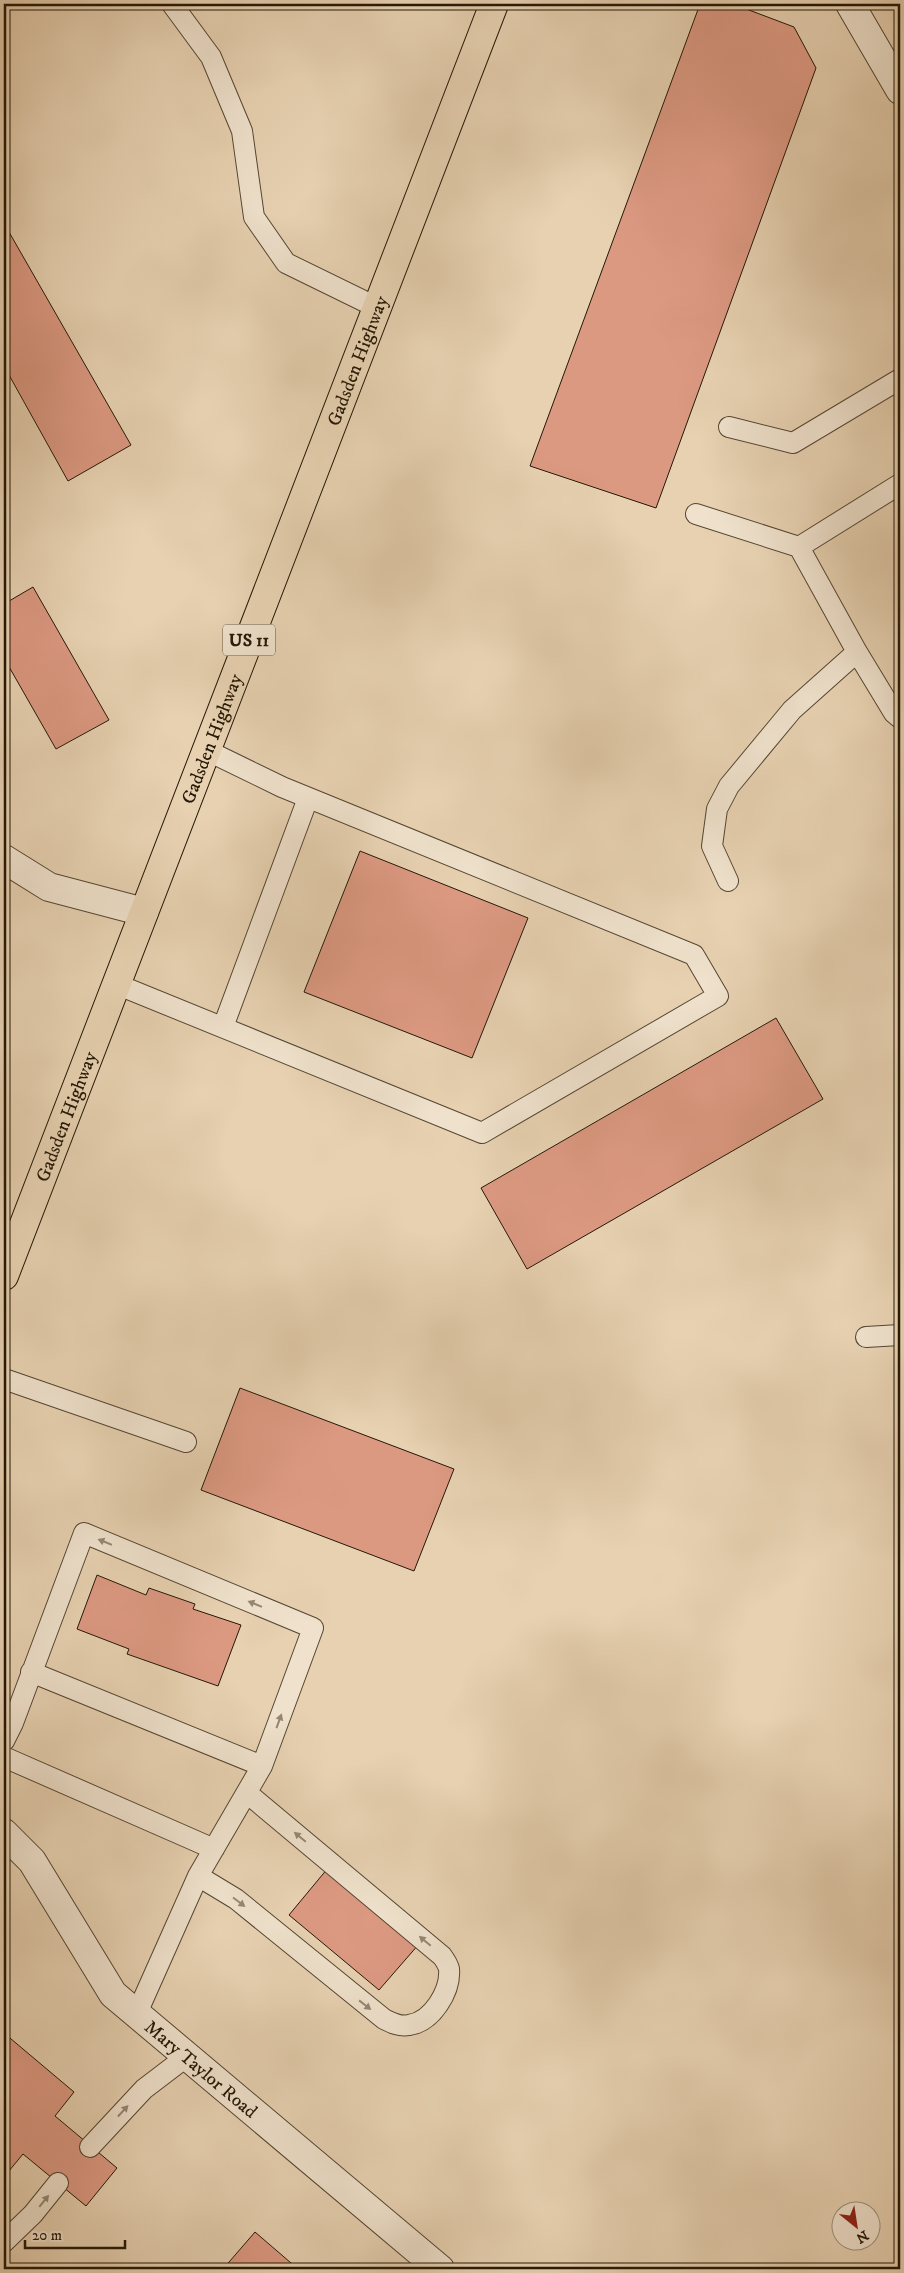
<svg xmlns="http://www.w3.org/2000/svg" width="904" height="2273" viewBox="0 0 904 2273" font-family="'IM FELL DW Pica',serif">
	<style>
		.building { fill: #dc9982; stroke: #241807 }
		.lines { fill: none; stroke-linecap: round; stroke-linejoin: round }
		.lane-casing { stroke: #554632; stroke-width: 22 }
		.street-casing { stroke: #554632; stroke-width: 30 }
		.primary-casing { stroke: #241807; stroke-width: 30 }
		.lane { stroke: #efe1cc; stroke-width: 20 }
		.street { stroke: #efe1cc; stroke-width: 28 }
		.primary { stroke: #e7d1b1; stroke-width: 28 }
		.oneway { fill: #948773 }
		.labels { text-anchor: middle; stroke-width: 4; stroke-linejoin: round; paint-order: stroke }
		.shield { fill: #efe1cc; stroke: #615442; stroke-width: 1 }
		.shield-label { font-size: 18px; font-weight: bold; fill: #241807 }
		.street-label { font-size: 19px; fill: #241807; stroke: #efe1cc }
	</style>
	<rect width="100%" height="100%" fill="#e7d1b1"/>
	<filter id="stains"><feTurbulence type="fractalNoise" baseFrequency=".004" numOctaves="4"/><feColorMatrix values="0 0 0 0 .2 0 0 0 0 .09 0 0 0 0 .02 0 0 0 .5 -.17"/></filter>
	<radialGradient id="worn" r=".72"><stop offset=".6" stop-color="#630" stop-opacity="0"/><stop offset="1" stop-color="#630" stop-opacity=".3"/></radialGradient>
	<path class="building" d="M 700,4 L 733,4 L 794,27 L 816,68 L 656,508 L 530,466 Z
		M 5,225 L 131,445 L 68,481 L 4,366 L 4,226 Z
		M 33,587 L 109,720 L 56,749 L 4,658 L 4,604 Z
		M 360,851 L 528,918 L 472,1058 L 304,992 Z
		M 776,1018 L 823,1099 L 527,1269 L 481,1188 Z
		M 240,1388 L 454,1469 L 414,1571 L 201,1490 Z
		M 97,1575 L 146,1595 L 149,1588 L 195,1604 L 193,1609 L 241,1625 L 218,1686 L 127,1654 L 129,1649 L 77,1629 Z
		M 328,1868 L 419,1944 L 379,1990 L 289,1915 Z
		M 4,2033 L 74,2092 L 55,2116 L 117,2168 L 86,2206 L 23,2154 L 4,2177 Z
		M 255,2232 L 298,2269 L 223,2269 Z"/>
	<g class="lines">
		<defs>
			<path id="lane" d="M 172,4 L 211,57 L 242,131 L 254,217 L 286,263 L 378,308
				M 729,427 L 793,443 L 900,379
				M 696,514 L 799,547 L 857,652 L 894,713 L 900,718
				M 799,547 L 900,484
				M 728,881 L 712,846 L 717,809 L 729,786 L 792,710 L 857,652
				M 116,984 L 482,1133 L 718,996 L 694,955 L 282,787 L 206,750
				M 223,1027 L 308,798
				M 866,1337 L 900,1335
				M 4,1379 L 186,1442
				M 31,1672 L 262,1766
				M 4,1741 L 13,1723 L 84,1533 L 313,1628 L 262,1766 L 198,1876 L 137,2013
				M 4,1757 L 214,1849
				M 198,1876 L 236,1899 L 384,2019 C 392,2023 400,2027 409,2025 C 432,2022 451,1991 449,1969 C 448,1965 445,1960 442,1956 L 247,1793
				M 90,2147 L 144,2089 L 186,2057
				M 4,2242 L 33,2214 L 58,2183"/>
			<g id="street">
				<path d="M 850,4 L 900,90"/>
				<path d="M 4,859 L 49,887 L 144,912"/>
				<path id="s1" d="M 4,1833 L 32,1861 L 113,1994 L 440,2269"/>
			</g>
			<g id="primary">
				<path id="s2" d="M 4,1276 L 494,4"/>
			</g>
		</defs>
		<use href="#lane" class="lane-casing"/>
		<use href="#street" class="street-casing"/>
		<use href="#primary" class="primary-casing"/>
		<use href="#lane" class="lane"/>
		<use href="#street" class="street"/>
		<use href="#primary" class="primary"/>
	</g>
	<defs><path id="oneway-solid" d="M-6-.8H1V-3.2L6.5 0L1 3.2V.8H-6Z" transform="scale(1.25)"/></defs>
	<g class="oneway">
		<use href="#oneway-solid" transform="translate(105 1542) rotate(-158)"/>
		<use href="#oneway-solid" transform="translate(255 1604) rotate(-158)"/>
		<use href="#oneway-solid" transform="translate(279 1721) rotate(-70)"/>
		<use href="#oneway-solid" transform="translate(300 1837) rotate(-140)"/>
		<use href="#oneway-solid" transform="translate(239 1902) rotate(37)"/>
		<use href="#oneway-solid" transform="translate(425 1941) rotate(-140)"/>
		<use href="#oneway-solid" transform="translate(365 2005) rotate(38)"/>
		<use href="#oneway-solid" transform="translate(123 2111) rotate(-47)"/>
		<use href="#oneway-solid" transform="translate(44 2201) rotate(-51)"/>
	</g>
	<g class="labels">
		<rect class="shield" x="223" y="624.5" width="52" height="31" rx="4"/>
		<g class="shield-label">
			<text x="249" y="646">US 11</text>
		</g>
		<g class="street-label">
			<text dy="7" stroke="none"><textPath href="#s2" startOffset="981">Gadsden Highway</textPath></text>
			<text dy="7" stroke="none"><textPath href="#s2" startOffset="576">Gadsden Highway</textPath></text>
			<text dy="7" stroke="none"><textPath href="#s2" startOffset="171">Gadsden Highway</textPath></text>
			<text dy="7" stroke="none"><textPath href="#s1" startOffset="311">Mary Taylor Road</textPath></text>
		</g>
	</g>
	<rect width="904" height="2273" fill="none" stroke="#e7d1b1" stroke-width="20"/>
	<rect x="5" y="5" width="894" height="2263" fill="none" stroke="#241807" stroke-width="2.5"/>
	<rect x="10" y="10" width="884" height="2253" fill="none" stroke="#241807"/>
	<g transform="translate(856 2226) rotate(150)"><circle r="24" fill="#efe1cc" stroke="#9e917d"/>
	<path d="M0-4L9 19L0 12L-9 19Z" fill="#8f2418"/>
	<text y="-8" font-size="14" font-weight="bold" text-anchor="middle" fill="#241807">N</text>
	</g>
	<path d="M25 2240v8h100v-8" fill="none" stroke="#241807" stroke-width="2.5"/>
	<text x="32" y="2240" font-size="15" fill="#241807" stroke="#efe1cc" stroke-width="4" paint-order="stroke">20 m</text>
	<rect width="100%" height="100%" filter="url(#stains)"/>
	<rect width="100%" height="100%" fill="url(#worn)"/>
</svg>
